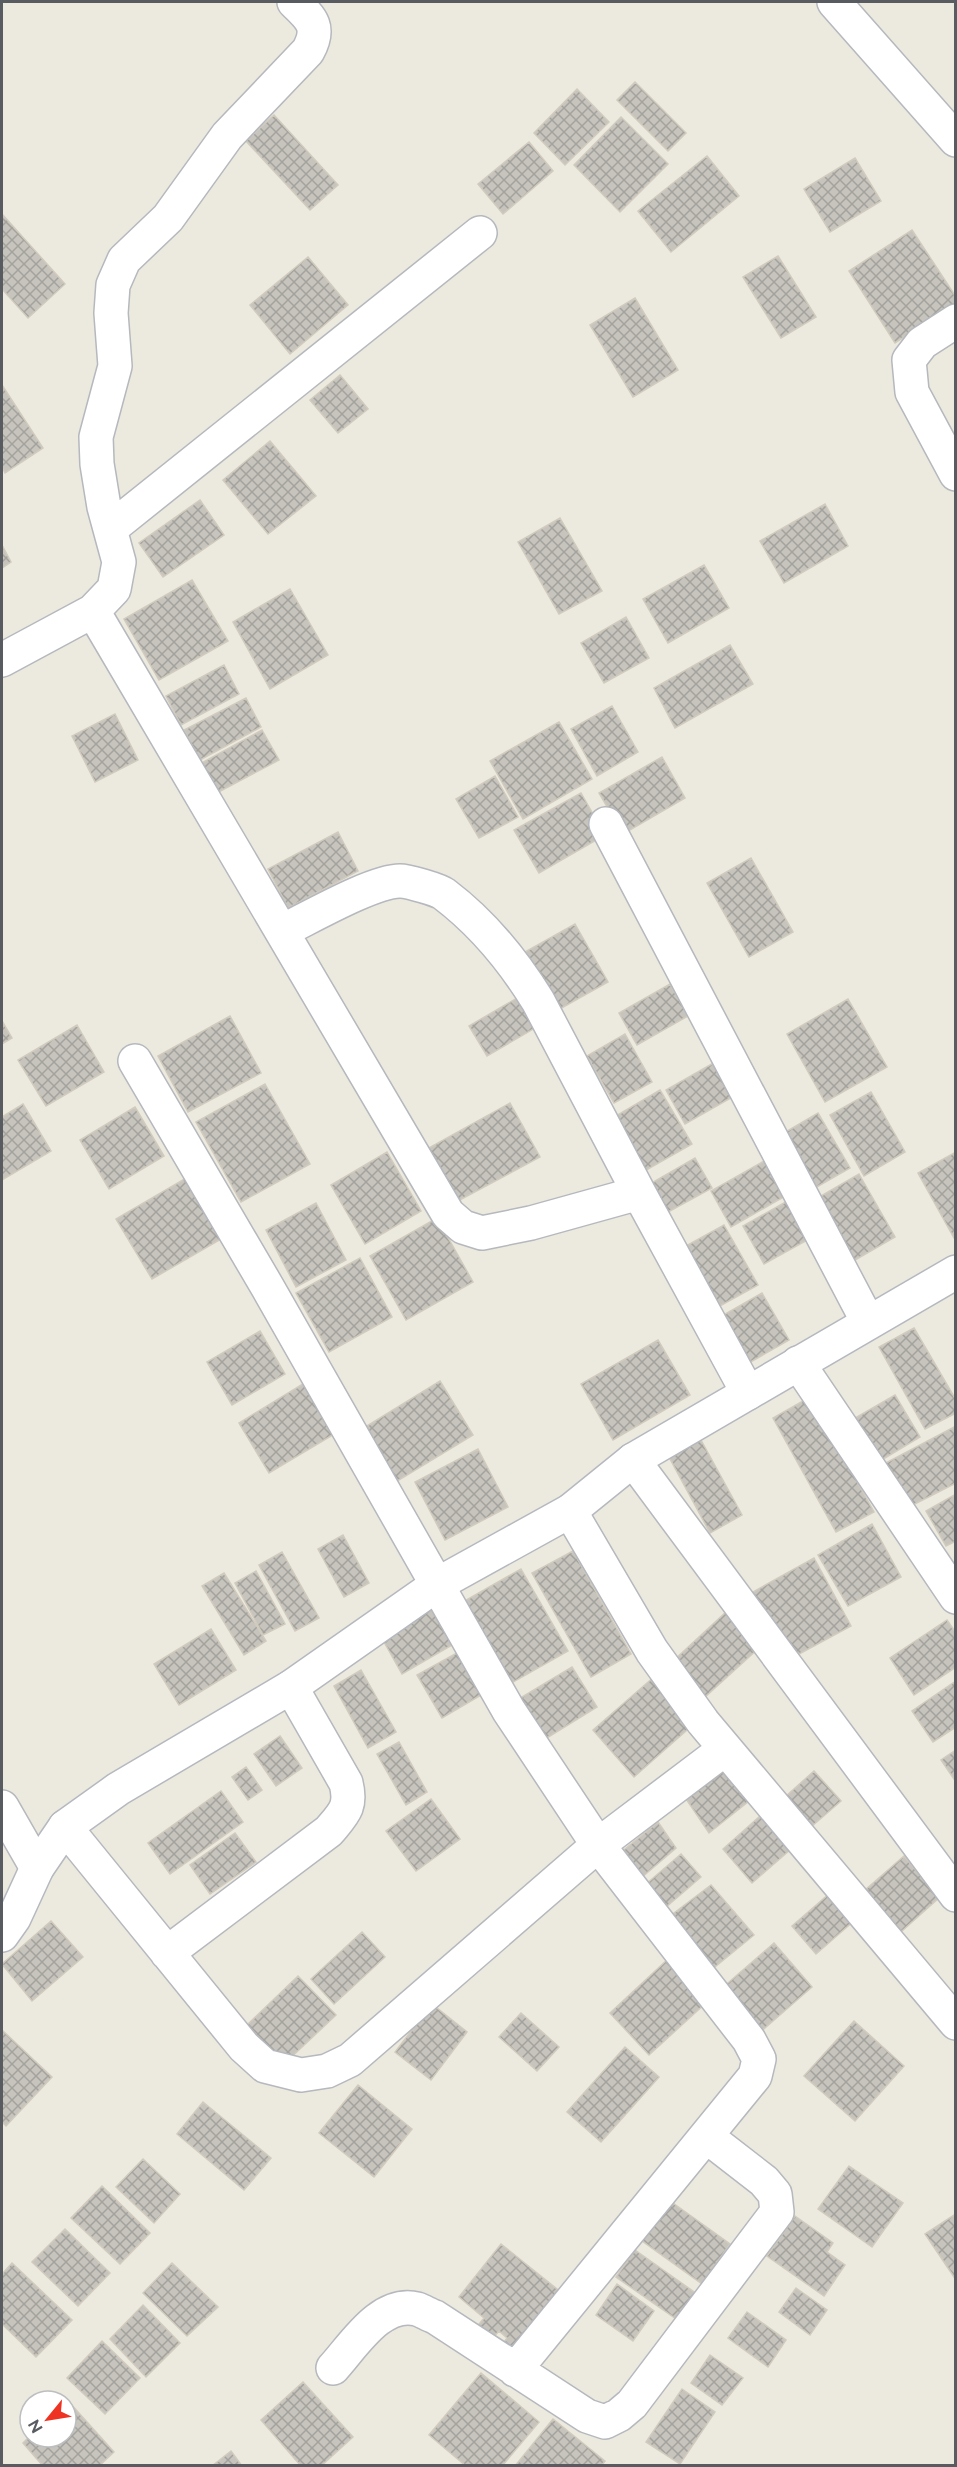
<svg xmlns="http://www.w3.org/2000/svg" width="957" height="2467" viewBox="0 0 957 2467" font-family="Raleway,sans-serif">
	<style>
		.building { fill: url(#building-cross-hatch); stroke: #d1cbbe; stroke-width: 1.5 }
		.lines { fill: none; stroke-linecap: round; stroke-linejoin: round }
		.street-casing { stroke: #b5b8bd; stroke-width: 36 }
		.secondary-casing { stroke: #b5b9bf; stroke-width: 36 }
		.street { stroke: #fff; stroke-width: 33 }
		.secondary { stroke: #fff; stroke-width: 33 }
	</style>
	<defs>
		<pattern id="building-cross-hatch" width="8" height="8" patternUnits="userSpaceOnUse" patternTransform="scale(1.5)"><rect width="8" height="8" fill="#c7c4bd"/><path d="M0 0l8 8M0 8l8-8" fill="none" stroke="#a4a29d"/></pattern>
	</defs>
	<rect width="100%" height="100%" fill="#ece9df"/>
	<path class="building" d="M 635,82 L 686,133 L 668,151 L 617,100 Z
		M 577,89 L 609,122 L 565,165 L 534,133 Z
		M 274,115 L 338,185 L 310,210 L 246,141 Z
		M 621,117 L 668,164 L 620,212 L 574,165 Z
		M 529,142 L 553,171 L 503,214 L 478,184 Z
		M 707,156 L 739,196 L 671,252 L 638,211 Z
		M 855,158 L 881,201 L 830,232 L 804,189 Z
		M 2,214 L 65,284 L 28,318 L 2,289 Z
		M 912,230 L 956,297 L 956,303 L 895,343 L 849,271 Z
		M 778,256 L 816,317 L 781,338 L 743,277 Z
		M 308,257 L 348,305 L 290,354 L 250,305 Z
		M 635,298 L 678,370 L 633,397 L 590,325 Z
		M 340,375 L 368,409 L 338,433 L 310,400 Z
		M 2,385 L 43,448 L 5,473 L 2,467 Z
		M 270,441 L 316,496 L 268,534 L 223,480 Z
		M 200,500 L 224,535 L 163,577 L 139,543 Z
		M 825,504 L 848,546 L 784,583 L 760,541 Z
		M 560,518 L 602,591 L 559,614 L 518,542 Z
		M 2,545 L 11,562 L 2,568 Z
		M 704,565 L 729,608 L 668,643 L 643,599 Z
		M 192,580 L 228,641 L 159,680 L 124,619 Z
		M 290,589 L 328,655 L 270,689 L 233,622 Z
		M 626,617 L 649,658 L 604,683 L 581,643 Z
		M 730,645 L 753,684 L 675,728 L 654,688 Z
		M 224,665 L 239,694 L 181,725 L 166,696 Z
		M 246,698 L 261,727 L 200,760 L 184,730 Z
		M 612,706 L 638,752 L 597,776 L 571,729 Z
		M 115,714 L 138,760 L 95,782 L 72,736 Z
		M 559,722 L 592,779 L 523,819 L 490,761 Z
		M 262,730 L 279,760 L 213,795 L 198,765 Z
		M 662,757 L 685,798 L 623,834 L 599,793 Z
		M 495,776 L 518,817 L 479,838 L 456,799 Z
		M 581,793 L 605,835 L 539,873 L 514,830 Z
		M 338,832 L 358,871 L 288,908 L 268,869 Z
		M 751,858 L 793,932 L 749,957 L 707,883 Z
		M 575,924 L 608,982 L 558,1010 L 525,952 Z
		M 670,984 L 688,1016 L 637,1045 L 619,1013 Z
		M 529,991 L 547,1021 L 487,1056 L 469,1026 Z
		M 848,999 L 887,1067 L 825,1102 L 787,1034 Z
		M 230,1016 L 261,1073 L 188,1112 L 158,1056 Z
		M 2,1021 L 12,1038 L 2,1044 Z
		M 77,1025 L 104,1072 L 46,1106 L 18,1060 Z
		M 625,1034 L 652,1082 L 614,1103 L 587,1056 Z
		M 717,1061 L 736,1095 L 685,1124 L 666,1090 Z
		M 265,1084 L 310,1164 L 241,1202 L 196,1122 Z
		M 660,1090 L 692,1144 L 634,1177 L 604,1123 Z
		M 871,1092 L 905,1152 L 864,1176 L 830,1115 Z
		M 510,1103 L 540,1157 L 456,1202 L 427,1149 Z
		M 23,1104 L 51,1151 L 2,1180 L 2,1117 Z
		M 135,1107 L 164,1156 L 109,1189 L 80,1140 Z
		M 818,1113 L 850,1168 L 808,1192 L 777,1137 Z
		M 387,1152 L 421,1211 L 365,1244 L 331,1185 Z
		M 956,1152 L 956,1238 L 954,1238 L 918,1173 Z
		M 695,1158 L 712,1188 L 659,1217 L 643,1188 Z
		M 766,1160 L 787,1195 L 731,1227 L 711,1191 Z
		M 193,1174 L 228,1235 L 152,1279 L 116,1219 Z
		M 859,1174 L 895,1237 L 850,1263 L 814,1200 Z
		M 798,1195 L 820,1233 L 764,1264 L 743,1226 Z
		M 316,1203 L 346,1260 L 296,1287 L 266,1230 Z
		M 437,1218 L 473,1282 L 406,1320 L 370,1256 Z
		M 724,1225 L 758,1285 L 709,1312 L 675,1252 Z
		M 360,1258 L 392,1317 L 329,1352 L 296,1293 Z
		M 762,1293 L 789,1340 L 740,1368 L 713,1321 Z
		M 914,1328 L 956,1400 L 956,1413 L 925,1429 L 879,1347 Z
		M 260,1331 L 285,1374 L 232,1405 L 207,1362 Z
		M 658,1340 L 690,1395 L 613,1440 L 581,1384 Z
		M 440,1381 L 473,1435 L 394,1483 L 362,1429 Z
		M 306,1382 L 336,1433 L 269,1473 L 239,1423 Z
		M 895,1395 L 920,1437 L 875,1464 L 850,1421 Z
		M 810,1397 L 874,1512 L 836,1532 L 773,1418 Z
		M 956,1426 L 956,1483 L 903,1510 L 880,1466 Z
		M 701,1440 L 742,1515 L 710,1533 L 669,1457 Z
		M 478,1449 L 508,1507 L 445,1540 L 415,1482 Z
		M 956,1494 L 956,1541 L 946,1546 L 926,1511 Z
		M 872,1524 L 901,1577 L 848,1606 L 818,1555 Z
		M 343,1535 L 369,1583 L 344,1597 L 318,1549 Z
		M 573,1551 L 631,1654 L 591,1677 L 532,1573 Z
		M 282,1552 L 319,1618 L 295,1631 L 259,1565 Z
		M 814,1558 L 851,1626 L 790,1659 L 753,1592 Z
		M 521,1569 L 568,1651 L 508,1685 L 461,1603 Z
		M 256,1571 L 285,1624 L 263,1635 L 235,1583 Z
		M 224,1573 L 266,1641 L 244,1655 L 202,1586 Z
		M 434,1600 L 459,1641 L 402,1674 L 379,1633 Z
		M 727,1611 L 760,1647 L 704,1698 L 672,1662 Z
		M 947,1620 L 956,1633 L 956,1667 L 914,1695 L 890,1658 Z
		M 211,1629 L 236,1670 L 179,1705 L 154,1664 Z
		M 464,1649 L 488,1691 L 442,1718 L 417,1675 Z
		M 572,1667 L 597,1707 L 542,1741 L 517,1700 Z
		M 361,1670 L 396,1732 L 368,1748 L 334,1686 Z
		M 655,1676 L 695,1723 L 634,1777 L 593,1730 Z
		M 956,1681 L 956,1727 L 933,1742 L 912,1711 Z
		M 280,1736 L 302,1768 L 276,1786 L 254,1754 Z
		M 399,1742 L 427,1792 L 406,1805 L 377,1754 Z
		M 956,1750 L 956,1782 L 941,1760 Z
		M 725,1762 L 749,1801 L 709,1833 L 684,1796 Z
		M 246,1767 L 262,1790 L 248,1800 L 232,1777 Z
		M 814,1771 L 841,1801 L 811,1827 L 785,1797 Z
		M 221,1791 L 243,1822 L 170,1874 L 148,1843 Z
		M 431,1799 L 460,1839 L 416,1871 L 386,1831 Z
		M 760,1816 L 790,1850 L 752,1883 L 723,1849 Z
		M 658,1822 L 676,1848 L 641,1878 L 620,1853 Z
		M 235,1833 L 256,1862 L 210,1894 L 190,1865 Z
		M 681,1854 L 701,1877 L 658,1914 L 638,1891 Z
		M 904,1856 L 939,1898 L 893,1939 L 857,1897 Z
		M 711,1885 L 754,1935 L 710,1971 L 666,1919 Z
		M 830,1893 L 855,1920 L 816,1954 L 792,1926 Z
		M 51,1921 L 83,1957 L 32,2001 L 2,1964 Z
		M 362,1932 L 385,1957 L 334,2004 L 311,1979 Z
		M 774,1943 L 812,1987 L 759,2033 L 721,1989 Z
		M 669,1958 L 708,2001 L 649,2055 L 610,2013 Z
		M 298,1976 L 336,2015 L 284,2064 L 247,2025 Z
		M 432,2004 L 467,2032 L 431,2080 L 395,2052 Z
		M 521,2013 L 559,2047 L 537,2071 L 499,2037 Z
		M 854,2021 L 904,2066 L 855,2121 L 804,2076 Z
		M 2,2030 L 52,2077 L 6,2126 L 2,2122 Z
		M 625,2047 L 659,2077 L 601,2142 L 567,2112 Z
		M 358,2085 L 412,2129 L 374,2177 L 319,2133 Z
		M 203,2102 L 271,2158 L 244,2190 L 177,2134 Z
		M 143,2159 L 180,2194 L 154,2223 L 116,2187 Z
		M 849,2166 L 903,2203 L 872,2247 L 818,2209 Z
		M 102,2186 L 150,2233 L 120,2264 L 71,2218 Z
		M 666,2198 L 730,2244 L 702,2284 L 638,2238 Z
		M 954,2215 L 956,2218 L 956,2280 L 925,2234 Z
		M 795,2216 L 833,2243 L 827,2252 L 845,2265 L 824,2296 L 767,2256 Z
		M 65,2229 L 110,2273 L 78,2306 L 32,2262 Z
		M 501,2244 L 562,2293 L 510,2358 L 499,2349 L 507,2338 L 499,2331 L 491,2340 L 476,2328 L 484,2318 L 459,2297 Z
		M 635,2250 L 697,2294 L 679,2321 L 616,2277 Z
		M 12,2263 L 72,2320 L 36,2357 L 2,2324 L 2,2274 Z
		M 172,2263 L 218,2307 L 187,2336 L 143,2293 Z
		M 617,2284 L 654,2311 L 633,2341 L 596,2315 Z
		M 796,2288 L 827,2310 L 810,2335 L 779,2312 Z
		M 143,2305 L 180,2343 L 146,2377 L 110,2339 Z
		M 747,2312 L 786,2340 L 768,2367 L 728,2338 Z
		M 102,2341 L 140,2378 L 105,2414 L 67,2378 Z
		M 710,2355 L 743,2378 L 722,2405 L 691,2383 Z
		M 481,2373 L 539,2422 L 502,2466 L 466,2466 L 429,2435 Z
		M 303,2382 L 353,2437 L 321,2466 L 301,2466 L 261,2420 Z
		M 682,2389 L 715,2412 L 680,2464 L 646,2442 Z
		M 69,2402 L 114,2452 L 99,2466 L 43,2466 L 23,2443 L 30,2436 L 66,2437 L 66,2404 Z
		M 553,2419 L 605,2461 L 601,2466 L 515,2466 Z
		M 231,2451 L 242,2466 L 212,2466 Z"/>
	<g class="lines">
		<defs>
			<path id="street" d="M 834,2 L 956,140
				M 956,321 L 922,343 L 909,360 L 912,392 L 956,474
				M 110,529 L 480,233
				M 93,611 L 448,1214 L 463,1227 L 482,1233 L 531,1223 L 639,1193
				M 2,660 L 93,611 L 114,589 L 119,562 L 104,507 L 97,464 L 96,437 L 115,366 L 111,313 L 113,285 L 124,260 L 168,218 L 227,136 L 308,51 C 321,27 312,19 294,2
				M 606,824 L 868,1322
				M 282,931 C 309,918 373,881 400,881 C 408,881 439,890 444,894 C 481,922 514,962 538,1001 L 639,1193 L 748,1393
				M 135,1061 L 268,1288 L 509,1711 L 598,1845 L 749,2040 L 759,2059 L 755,2076 L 515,2370
				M 798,1363 L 956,1597
				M 633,1460 L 956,1895
				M 570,1511 L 652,1651 L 703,1722 L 956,2023
				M 2,1807 L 37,1868
				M 65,1827 L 244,2047 L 265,2066 L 301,2075 L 327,2071 L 350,2060 L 598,1845 L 725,1749
				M 167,1953 L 329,1831 C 344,1813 352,1807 346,1783 L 291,1687
				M 333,2368 C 354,2345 381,2300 417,2309 C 423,2311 429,2315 435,2317 L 587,2416 L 605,2422 L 619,2415 L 632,2404 L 777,2212 L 775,2194 L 764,2181 L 706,2136"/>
			<path id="secondary" d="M 2,1935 L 14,1918 L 37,1868 L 65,1827 L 118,1789 L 291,1687 L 438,1584 L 570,1511 L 633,1460 L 956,1272"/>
		</defs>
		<use href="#street" class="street-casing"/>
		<use href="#secondary" class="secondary-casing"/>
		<use href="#street" class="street"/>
		<use href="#secondary" class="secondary"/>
	</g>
	<rect width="957" height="2467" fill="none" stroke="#585c61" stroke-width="6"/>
	<g transform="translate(48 2419) rotate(240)"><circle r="28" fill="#ffffff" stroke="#bcbec0" stroke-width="1.5"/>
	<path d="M0-4.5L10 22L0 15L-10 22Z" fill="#ee3323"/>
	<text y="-9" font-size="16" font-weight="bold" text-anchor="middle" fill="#585c61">N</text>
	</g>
</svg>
